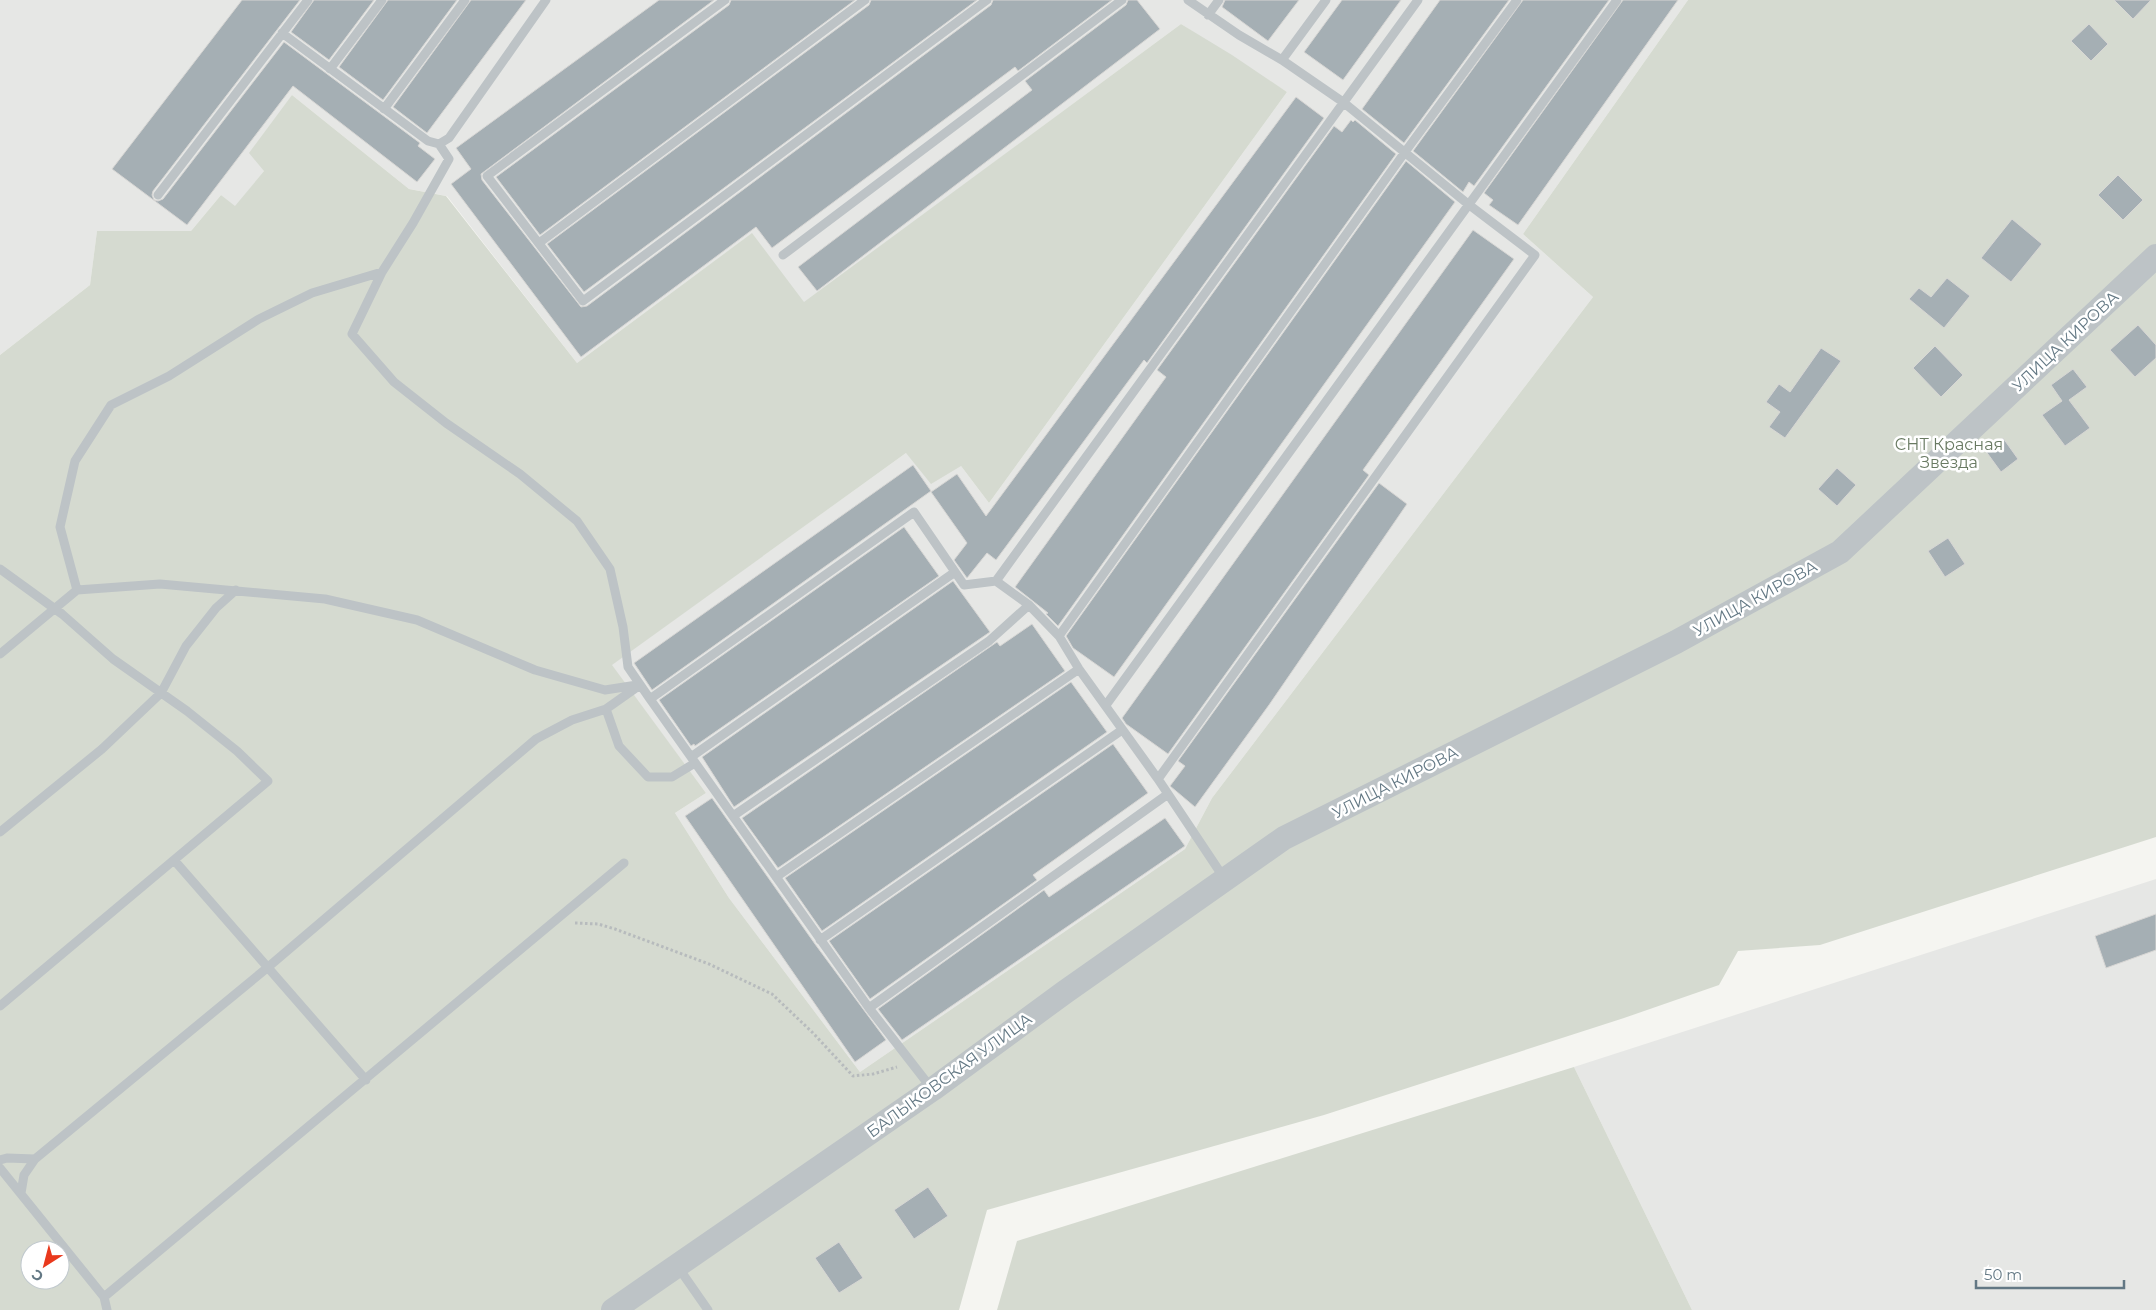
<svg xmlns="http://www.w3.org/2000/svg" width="2156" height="1310" viewBox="0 0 2156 1310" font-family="Montserrat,sans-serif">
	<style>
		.built { fill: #e6e7e5 }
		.green { fill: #d5dad0; fill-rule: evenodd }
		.building { fill: #a5afb4; stroke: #d7d6d4 }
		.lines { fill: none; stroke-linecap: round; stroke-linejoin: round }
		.path { stroke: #b7bbbd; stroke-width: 3; stroke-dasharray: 2.5 2.5; stroke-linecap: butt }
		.service { stroke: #bdc3c6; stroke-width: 9 }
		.tertiary { stroke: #bdc3c6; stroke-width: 24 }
		.labels { text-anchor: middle; stroke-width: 5; stroke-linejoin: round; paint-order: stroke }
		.street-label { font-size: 16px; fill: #637884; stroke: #fff }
		.park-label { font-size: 16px; fill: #697a62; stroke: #fff }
	</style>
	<rect width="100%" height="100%" fill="#f5f5f1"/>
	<path class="built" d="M 0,0 L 1688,0 L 1523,234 L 1593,297 L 1212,798 L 1185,849 L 860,1072 L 729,898 L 675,813 L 706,793 L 611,665 L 906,453 L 961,466 L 989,503 L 1287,92 L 1181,24 L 804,303 L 751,234 L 577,363 L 447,196 L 409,189 L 292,95 L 264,171 L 235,207 L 221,195 L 191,231 L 97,231 L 90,285 L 0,355 Z
		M 2156,879 L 2156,1310 L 1692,1310 L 1574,1067 Z"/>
	<path class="green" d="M 1688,0 L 2156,0 L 2156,837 L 1820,945 L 1738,951 L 1719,985 L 1624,1018 L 1324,1115 L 987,1210 L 959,1310 L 0,1310 L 0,355 L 90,285 L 97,231 L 191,231 L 221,195 L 235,206 L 264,171 L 249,153 L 292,95 L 409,189 L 446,196 L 577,363 L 752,233 L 804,302 L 1181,24 L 1232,55 L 1287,92 L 989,503 L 961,466 L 931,484 L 906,453 L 612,665 L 706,793 L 675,813 L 729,898 L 860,1072 L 1185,849 L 1212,798 L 1593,297 L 1523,234 ZM 30,1250 L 60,1250 L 60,1280 L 30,1280 Z
		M 1574,1067 L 1692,1310 L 997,1310 L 1017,1241 Z"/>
	<path class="building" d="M 242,0 L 300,0 L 153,191 L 152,195 L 154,200 L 158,201 L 163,199 L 284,42 L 420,143 L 418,146 L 435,159 L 417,182 L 293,86 L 187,225 L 112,169 Z
		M 314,0 L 374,0 L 329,60 L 291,32 Z
		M 388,0 L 457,0 L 383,100 L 339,67 Z
		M 471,0 L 526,0 L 427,133 L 393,107 Z
		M 659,0 L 714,0 L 481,174 L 482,180 L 581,307 L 587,306 L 991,5 L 993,0 L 1112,0 L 1018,71 L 1015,67 L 772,248 L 756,227 L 581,357 L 451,184 L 471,169 L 456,148 Z
		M 731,0 L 855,0 L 540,235 L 496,177 L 729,5 Z
		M 871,0 L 977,0 L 584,292 L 547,244 L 869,5 Z
		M 1128,0 L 1137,0 L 1160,29 L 817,291 L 798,267 L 1032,90 L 1025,81 L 1126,5 Z
		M 1225,0 L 1299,0 L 1268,41 L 1222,7 Z
		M 1342,0 L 1401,0 L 1343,80 L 1304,52 Z
		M 1440,0 L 1509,0 L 1404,143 L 1362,109 Z
		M 1523,0 L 1609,0 L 1474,186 L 1469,182 L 1463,192 L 1413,151 Z
		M 1623,0 L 1678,0 L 1518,225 L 1489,205 L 1493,200 L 1484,193 Z
		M 2114,0 L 2151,0 L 2133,19 Z
		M 2089,24 L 2108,44 L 2091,61 L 2071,41 Z
		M 1296,97 L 1324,118 L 1147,363 L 1144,360 L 996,560 L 987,553 L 967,578 L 954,560 L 967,543 L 931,492 L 957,474 L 986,516 Z
		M 1351,120 L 1353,122 L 1355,120 L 1396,154 L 1058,626 L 1046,614 L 1048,613 L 1015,587 L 1166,377 L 1157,370 L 1334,126 L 1342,132 Z
		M 1406,161 L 1455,202 L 1114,677 L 1073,648 L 1066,636 Z
		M 2118,175 L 2143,200 L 2123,220 L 2098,195 Z
		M 2012,219 L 2042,244 L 2011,282 L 1981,258 Z
		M 1473,230 L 1514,259 L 1363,470 L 1369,475 L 1168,754 L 1126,724 L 1122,718 Z
		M 1947,278 L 1970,296 L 1944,328 L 1909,299 L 1919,288 L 1931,297 Z
		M 2138,325 L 2156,345 L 2156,358 L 2135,377 L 2110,350 Z
		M 1935,346 L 1963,375 L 1941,397 L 1913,368 Z
		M 1821,348 L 1841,361 L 1785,438 L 1769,427 L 1780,412 L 1766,402 L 1779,384 L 1790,392 Z
		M 2073,369 L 2087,387 L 2069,400 L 2090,428 L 2065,446 L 2042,415 L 2062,401 L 2051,385 Z
		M 2003,438 L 2018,459 L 2001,472 L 1985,450 Z
		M 913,465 L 931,491 L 652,690 L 634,663 Z
		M 1837,468 L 1856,485 L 1837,506 L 1818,489 Z
		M 1379,483 L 1407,504 L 1269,705 L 1195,807 L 1170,786 L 1185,766 L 1178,761 Z
		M 904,527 L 939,576 L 695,746 L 694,744 L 691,746 L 659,700 Z
		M 1948,538 L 1965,564 L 1945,577 L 1928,551 Z
		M 953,581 L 990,632 L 734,807 L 702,757 Z
		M 1032,624 L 1065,671 L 778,868 L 742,818 L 997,642 L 1000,646 Z
		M 1071,682 L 1107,732 L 822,931 L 785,878 Z
		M 1113,744 L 1148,793 L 1033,875 L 1037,880 L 870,999 L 829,941 Z
		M 712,798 L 815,944 L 886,1040 L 855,1062 L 685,816 Z
		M 1165,818 L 1185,846 L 902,1040 L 878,1009 L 1044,890 L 1049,897 Z
		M 2156,914 L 2156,950 L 2106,968 L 2095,936 Z
		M 928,1187 L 948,1216 L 914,1239 L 894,1210 Z
		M 839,1242 L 863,1278 L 839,1293 L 815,1258 Z"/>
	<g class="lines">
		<path class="path" d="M 575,923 L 598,924 L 615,929 L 709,964 L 772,994 L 813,1033 L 853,1076 L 873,1074 L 897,1067"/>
		<path class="service" d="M 725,0 L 487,176 L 583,301 L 987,0
			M 1208,15 L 1219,0
			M 282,33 L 428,141 L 439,144 L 449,138 L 546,0
			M 1282,60 L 1326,0
			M 330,69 L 382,0
			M 384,109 L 465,0
			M 439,144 L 449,159 L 413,223 L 382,272 L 352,334 L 394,382 L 446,423 L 520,474 L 577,521 L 610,569 L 623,627 L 628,667 L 650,699
			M 158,195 L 308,0
			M 539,243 L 865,0
			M 783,255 L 1122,0
			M 0,569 L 62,614 L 113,659 L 187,711 L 237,751 L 268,781 L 0,1006
			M 77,590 L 60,527 L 75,461 L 111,405 L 169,376 L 259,319 L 312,293 L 382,272
			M 1059,636 L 1405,152 L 1517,0
			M 0,654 L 77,590 L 160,584 L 325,599 L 417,620 L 535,670 L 605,690 L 637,685
			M 1106,705 L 1617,0
			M 606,709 L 619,746 L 648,777 L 672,777 L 695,763
			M 691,757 L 955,572
			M 1158,779 L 1535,255 L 1468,204 L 1343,102 L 1282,60 L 1239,35 L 1188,0
			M 733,816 L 989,641 L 1029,605
			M 0,832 L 102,749 L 161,693 L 186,646 L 216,608 L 236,590
			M 174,860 L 366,1080
			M 776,877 L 1079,669
			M 1224,878 L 1158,779 L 1079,669 L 1059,636 L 1029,605 L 996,581 L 1418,0
			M 820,940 L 1122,730
			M 869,1008 L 1168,794
			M 932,1089 L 869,1008 L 650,699 L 914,512 L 964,585 L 996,581
			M 0,1160 L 7,1158 L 35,1159
			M 0,1168 L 104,1297 L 107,1310
			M 21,1193 L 24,1175 L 35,1159 L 267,968 L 536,739 L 572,720 L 606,709 L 640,685
			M 678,1267 L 708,1310
			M 104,1297 L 624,863"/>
		<path class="tertiary" d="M 613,1310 L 933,1089 L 1065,992 L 1284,838 L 1676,642 L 1840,552 L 2156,256"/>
	</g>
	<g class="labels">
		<g class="street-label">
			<text transform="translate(2065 341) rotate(-43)" y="6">УЛИЦА КИРОВА</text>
			<text transform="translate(1755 598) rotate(-29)" y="6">УЛИЦА КИРОВА</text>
			<text transform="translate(1395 782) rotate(-27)" y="6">УЛИЦА КИРОВА</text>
			<text transform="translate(949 1075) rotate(-36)" y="6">БАЛЫКОВСКАЯ УЛИЦА</text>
		</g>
		<g class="park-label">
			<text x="1949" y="450">СНТ Красная<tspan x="1949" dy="18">Звезда</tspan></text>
		</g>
	</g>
	<g transform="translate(45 1265) rotate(216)"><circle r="24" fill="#ffffff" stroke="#c1c9ce"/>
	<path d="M0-4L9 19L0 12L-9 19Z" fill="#e9391d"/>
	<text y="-8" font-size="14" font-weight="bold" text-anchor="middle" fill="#637884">С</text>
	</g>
	<path d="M1976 1280v8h148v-8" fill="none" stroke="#637884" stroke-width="2.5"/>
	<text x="1984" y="1280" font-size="15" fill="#637884" stroke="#ffffff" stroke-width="4" paint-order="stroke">50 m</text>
</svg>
